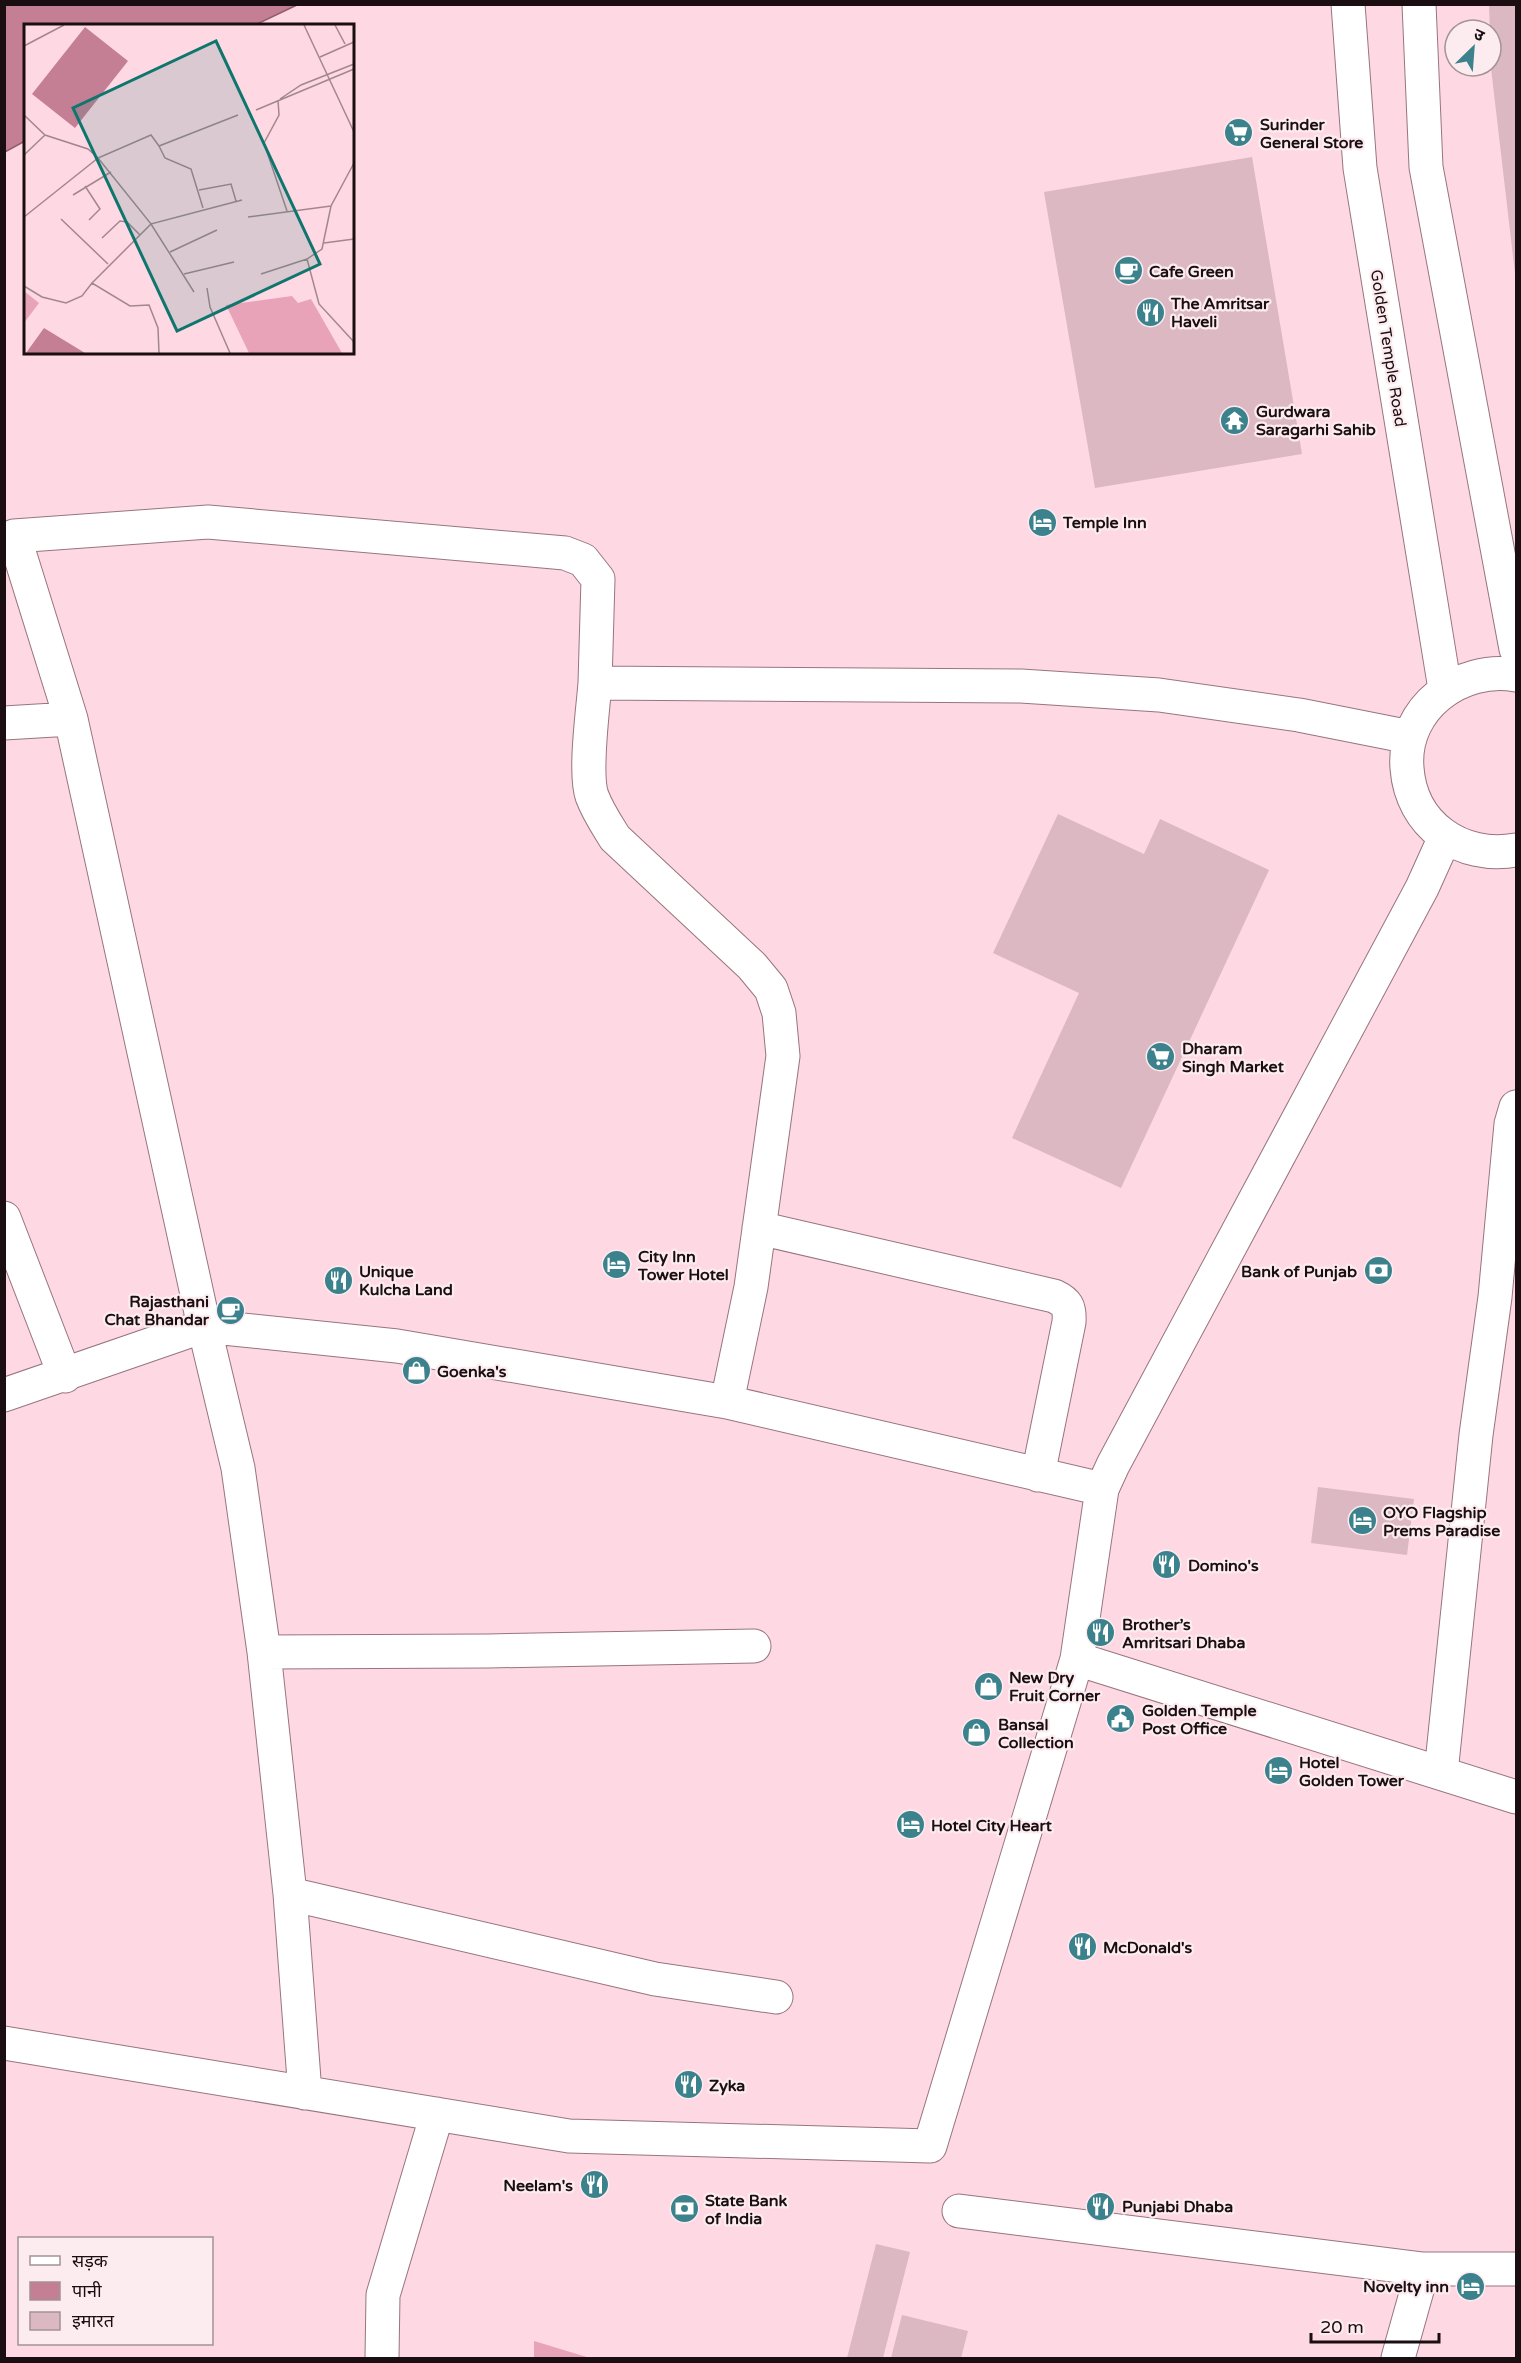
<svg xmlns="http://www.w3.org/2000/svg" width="1521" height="2363" viewBox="0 0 1521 2363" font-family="'Varela Round','Noto Sans Devanagari',sans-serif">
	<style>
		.green { fill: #e9a3b8 }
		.water { fill: #c47f94; stroke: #915d6d; stroke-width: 1.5 }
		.building { fill: #dcb8c2 }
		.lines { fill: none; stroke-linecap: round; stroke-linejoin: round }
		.minor-casing { stroke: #97757f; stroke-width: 35 }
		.minor { stroke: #fff; stroke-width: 33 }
		.labels { text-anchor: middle; stroke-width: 4.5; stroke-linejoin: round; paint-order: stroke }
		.poi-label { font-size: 16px; font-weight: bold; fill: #1b0e12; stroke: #fcecf0; text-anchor: start }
		.street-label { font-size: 16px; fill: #1b0e12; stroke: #fcecf0 }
		.inset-road { fill: none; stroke: #a3878f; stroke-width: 1.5 }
		.view { fill: #0f766e; fill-opacity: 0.15; stroke: #0f766e; stroke-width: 3 }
		.inset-edge { fill: none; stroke: #1b0e12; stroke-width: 3 }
	</style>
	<rect width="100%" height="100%" fill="#fed8e2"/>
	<path class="green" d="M 534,2341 L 590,2358 L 534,2358 Z"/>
	<path class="water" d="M 5,4 L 297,4 L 297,5 L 255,25 L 26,26 L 25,141 L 5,152 Z"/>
	<path class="building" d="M 1489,4 L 1516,4 L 1516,282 L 1491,68 Z
		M 1252,157 L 1302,454 L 1095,488 L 1044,192 Z
		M 1058,814 L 1144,854 L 1160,819 L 1269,870 L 1121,1188 L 1012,1138 L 1079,993 L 993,953 Z
		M 1318,1487 L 1414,1499 L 1407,1555 L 1311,1543 Z
		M 876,2244 L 910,2252 L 883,2358 L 847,2358 Z
		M 902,2315 L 968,2331 L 961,2358 L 891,2358 Z"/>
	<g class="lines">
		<defs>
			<path id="minor" d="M 1348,4 L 1360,168 L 1445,689
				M 1419,4 L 1426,167 L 1516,649
				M 1516,675 C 1461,665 1402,708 1407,768 C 1411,825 1461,860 1516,850
				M 595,683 C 593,710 584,773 592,796 C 598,812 607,825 615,838 L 752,966 L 771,989 L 779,1013 L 783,1056 L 751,1287 L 727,1402
				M 4,723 L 71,719
				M 4,1218 L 65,1376
				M 759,1228 L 1054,1296 C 1067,1302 1070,1307 1069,1322 L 1038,1475
				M 4,1395 L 204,1326 L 238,1468 L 264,1652 L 290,1894 L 305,2093
				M 1102,1489 L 727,1402 L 397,1346 L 204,1326 L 71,719 L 14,536 L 208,522 L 565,553 L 583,560 L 598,579 L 595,683 L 1021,686 L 1159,695 L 1299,715 L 1410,737
				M 264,1652 L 488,1651 L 754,1646
				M 1077,1659 L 1516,1797
				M 1441,1773 L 1476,1435 L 1495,1297 L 1511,1124 L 1516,1107
				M 290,1894 L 655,1979 L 776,1997
				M 4,2043 L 569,2136 L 930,2146 L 1077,1659 L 1102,1489 L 1113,1465 L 1422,888 L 1445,837
				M 959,2211 L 1423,2269 L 1516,2269
				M 382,2358 L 383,2295 L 437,2114
				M 1398,2358 L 1423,2269"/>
		</defs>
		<use href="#minor" class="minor-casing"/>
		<use href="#minor" class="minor"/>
	</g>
	<defs>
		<symbol id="supermarket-disc" viewBox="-11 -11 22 22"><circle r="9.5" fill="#3c828d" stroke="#fcecf0"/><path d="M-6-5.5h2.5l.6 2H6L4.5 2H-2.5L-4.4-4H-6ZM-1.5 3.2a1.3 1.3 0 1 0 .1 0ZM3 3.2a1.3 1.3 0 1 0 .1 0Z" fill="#fff"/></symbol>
		<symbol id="cafe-disc" viewBox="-11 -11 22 22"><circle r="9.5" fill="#3c828d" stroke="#fcecf0"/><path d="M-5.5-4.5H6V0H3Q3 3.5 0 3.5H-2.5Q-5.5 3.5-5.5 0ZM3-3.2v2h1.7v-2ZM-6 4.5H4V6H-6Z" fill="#fff"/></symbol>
		<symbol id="restaurant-disc" viewBox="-11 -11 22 22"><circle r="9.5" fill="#3c828d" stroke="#fcecf0"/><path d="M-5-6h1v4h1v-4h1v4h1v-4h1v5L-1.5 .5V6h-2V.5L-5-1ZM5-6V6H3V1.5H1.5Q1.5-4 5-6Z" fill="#fff"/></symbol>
		<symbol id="temple-disc" viewBox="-11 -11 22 22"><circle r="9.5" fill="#3c828d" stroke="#fcecf0"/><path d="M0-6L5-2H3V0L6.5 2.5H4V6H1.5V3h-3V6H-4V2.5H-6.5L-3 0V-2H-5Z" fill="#fff"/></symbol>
		<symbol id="hotel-disc" viewBox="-11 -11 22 22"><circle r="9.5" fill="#3c828d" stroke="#fcecf0"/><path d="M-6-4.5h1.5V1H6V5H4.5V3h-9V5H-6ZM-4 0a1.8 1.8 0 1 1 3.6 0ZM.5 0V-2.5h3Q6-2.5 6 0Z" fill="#fff"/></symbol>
		<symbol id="bank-disc" viewBox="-11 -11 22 22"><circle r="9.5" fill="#3c828d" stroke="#fcecf0"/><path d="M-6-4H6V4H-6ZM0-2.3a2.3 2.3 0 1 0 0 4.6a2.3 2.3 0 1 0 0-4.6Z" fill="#fff"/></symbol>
		<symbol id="shop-disc" viewBox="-11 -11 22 22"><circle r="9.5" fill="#3c828d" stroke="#fcecf0"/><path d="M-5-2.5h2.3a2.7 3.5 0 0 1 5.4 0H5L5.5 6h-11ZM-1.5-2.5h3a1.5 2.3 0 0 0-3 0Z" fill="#fff"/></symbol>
		<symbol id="civic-disc" viewBox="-11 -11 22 22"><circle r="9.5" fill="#3c828d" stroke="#fcecf0"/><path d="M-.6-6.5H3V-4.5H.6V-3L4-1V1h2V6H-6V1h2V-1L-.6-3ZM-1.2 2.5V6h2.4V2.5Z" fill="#fff"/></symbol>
	</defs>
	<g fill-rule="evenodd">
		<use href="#supermarket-disc" x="1222" y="116" width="33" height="33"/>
		<use href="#cafe-disc" x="1112" y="254" width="33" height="33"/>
		<use href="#restaurant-disc" x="1134" y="296" width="33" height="33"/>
		<use href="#temple-disc" x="1218" y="404" width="33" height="33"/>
		<use href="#hotel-disc" x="1026" y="506" width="33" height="33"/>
		<use href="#supermarket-disc" x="1144" y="1040" width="33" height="33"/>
		<use href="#hotel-disc" x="600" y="1248" width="33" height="33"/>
		<use href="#bank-disc" x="1362" y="1254" width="33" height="33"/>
		<use href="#restaurant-disc" x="322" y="1264" width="33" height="33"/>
		<use href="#cafe-disc" x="214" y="1294" width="33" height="33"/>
		<use href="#shop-disc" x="400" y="1354" width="33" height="33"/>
		<use href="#hotel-disc" x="1346" y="1504" width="33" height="33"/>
		<use href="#restaurant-disc" x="1150" y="1548" width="33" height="33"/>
		<use href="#restaurant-disc" x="1084" y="1616" width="33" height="33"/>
		<use href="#shop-disc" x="972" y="1670" width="33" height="33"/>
		<use href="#civic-disc" x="1104" y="1702" width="33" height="33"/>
		<use href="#shop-disc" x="960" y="1716" width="33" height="33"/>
		<use href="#hotel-disc" x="1262" y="1754" width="33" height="33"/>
		<use href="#hotel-disc" x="894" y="1808" width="33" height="33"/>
		<use href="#restaurant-disc" x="1066" y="1930" width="33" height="33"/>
		<use href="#restaurant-disc" x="672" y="2068" width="33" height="33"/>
		<use href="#restaurant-disc" x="578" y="2168" width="33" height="33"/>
		<use href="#restaurant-disc" x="1084" y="2190" width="33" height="33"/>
		<use href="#bank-disc" x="668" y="2192" width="33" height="33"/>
		<use href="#hotel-disc" x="1454" y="2270" width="33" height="33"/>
	</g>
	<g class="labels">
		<g class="poi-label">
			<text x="1260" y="130">Surinder<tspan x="1260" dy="18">General Store</tspan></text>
			<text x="1149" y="277">Cafe Green</text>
			<text x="1171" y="309">The Amritsar<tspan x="1171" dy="18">Haveli</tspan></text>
			<text x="1256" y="417">Gurdwara<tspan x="1256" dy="18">Saragarhi Sahib</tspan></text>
			<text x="1063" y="528">Temple Inn</text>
			<text x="1182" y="1054">Dharam<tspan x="1182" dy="18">Singh Market</tspan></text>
			<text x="638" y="1262">City Inn<tspan x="638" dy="18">Tower Hotel</tspan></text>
			<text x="359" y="1277">Unique<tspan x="359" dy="18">Kulcha Land</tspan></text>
			<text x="1357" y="1277" text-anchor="end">Bank of Punjab</text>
			<text x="209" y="1307" text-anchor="end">Rajasthani<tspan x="209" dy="18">Chat Bhandar</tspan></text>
			<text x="437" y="1377">Goenka's</text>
			<text x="1383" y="1518">OYO Flagship<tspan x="1383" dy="18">Prems Paradise</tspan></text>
			<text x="1188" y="1571">Domino's</text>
			<text x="1122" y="1630">Brother’s<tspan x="1122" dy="18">Amritsari Dhaba</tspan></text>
			<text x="1009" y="1683">New Dry<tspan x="1009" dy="18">Fruit Corner</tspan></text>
			<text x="1142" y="1716">Golden Temple<tspan x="1142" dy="18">Post Office</tspan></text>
			<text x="998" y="1730">Bansal<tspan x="998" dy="18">Collection</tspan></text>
			<text x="1299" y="1768">Hotel<tspan x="1299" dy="18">Golden Tower</tspan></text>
			<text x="931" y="1831">Hotel City Heart</text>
			<text x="1103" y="1953">McDonald's</text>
			<text x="709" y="2091">Zyka</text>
			<text x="573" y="2191" text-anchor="end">Neelam's</text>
			<text x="705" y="2206">State Bank<tspan x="705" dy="18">of India</tspan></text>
			<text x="1122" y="2212">Punjabi Dhaba</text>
			<text x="1449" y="2292" text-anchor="end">Novelty inn</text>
		</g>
		<g class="street-label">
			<text transform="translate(1389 348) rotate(81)" y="6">Golden Temple Road</text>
		</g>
	</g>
	<g transform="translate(24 24)">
		<rect width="330" height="330" fill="#fed8e2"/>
		<path d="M 0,267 L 15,279 L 0,299 ZM 268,272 L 274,279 L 287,275 L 318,329 L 225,329 L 202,281 Z" fill="#e9a3b8"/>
		<path d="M 61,3 L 104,37 L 51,104 L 8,70 ZM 20,304 L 61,329 L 2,329 Z" fill="#c47f94"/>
		<path class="inset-road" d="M 280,1 L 330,108M 311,1 L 321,20M 0,22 L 40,1M 296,33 L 330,18M 256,75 L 277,61 L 330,40M 254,76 L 255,91 L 240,119 L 263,187M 232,86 L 330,45M 0,91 L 21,111 L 64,125 L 74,134 L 0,193M 214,91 L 135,122 L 127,111 L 74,134 L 127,200 L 218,176M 135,122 L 141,134 L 167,145 L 179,184M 0,131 L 21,111M 61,162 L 76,185 L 65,196M 175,166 L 207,160 L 212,177M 49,171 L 87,148M 224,193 L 307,182M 37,195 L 84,240M 78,214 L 96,197 L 103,198 L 116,211M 300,219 L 330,215M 146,228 L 193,206M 283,235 L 295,280 L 330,318M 160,250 L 210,238M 237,250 L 283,235 L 298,225 L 307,182 L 330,139M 68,259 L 127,200 L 170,268M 0,262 L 18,273 L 42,279 L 58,272 L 68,259 L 106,282 L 125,281 L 134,304 L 135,329M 183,264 L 186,283 L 206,329"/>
		<path class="view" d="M 192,17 L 296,240 L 153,307 L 49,84 Z"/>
		<rect width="330" height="330" class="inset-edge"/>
	</g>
	<rect width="1521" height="2363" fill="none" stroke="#1b0e12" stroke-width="12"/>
	<rect x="18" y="2237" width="195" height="108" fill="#fcecf0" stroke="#a29397" stroke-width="1.5"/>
	<rect x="30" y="2256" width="30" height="9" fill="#ffffff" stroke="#a29397" stroke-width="1.5"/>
	<text x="72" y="2267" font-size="18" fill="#1b0e12">सड़क</text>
	<rect x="30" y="2282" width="30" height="18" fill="#c47f94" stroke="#a29397" stroke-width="1.5"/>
	<text x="72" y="2297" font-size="18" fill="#1b0e12">पानी</text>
	<rect x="30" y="2312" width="30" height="18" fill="#dcb8c2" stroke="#a29397" stroke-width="1.5"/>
	<text x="72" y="2327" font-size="18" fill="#1b0e12">इमारत</text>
	<g transform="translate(1473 48) rotate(25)"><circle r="28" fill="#fcecf0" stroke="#a29397" stroke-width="1.5"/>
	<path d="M0-4.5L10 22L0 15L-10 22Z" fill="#3c828d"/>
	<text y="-9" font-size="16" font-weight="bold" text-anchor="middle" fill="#1b0e12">उ</text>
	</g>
	<path d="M1311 2333v9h128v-9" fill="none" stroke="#1b0e12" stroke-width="3"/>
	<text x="1320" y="2333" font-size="18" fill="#1b0e12" stroke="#fcecf0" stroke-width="4.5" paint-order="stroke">20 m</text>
</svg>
